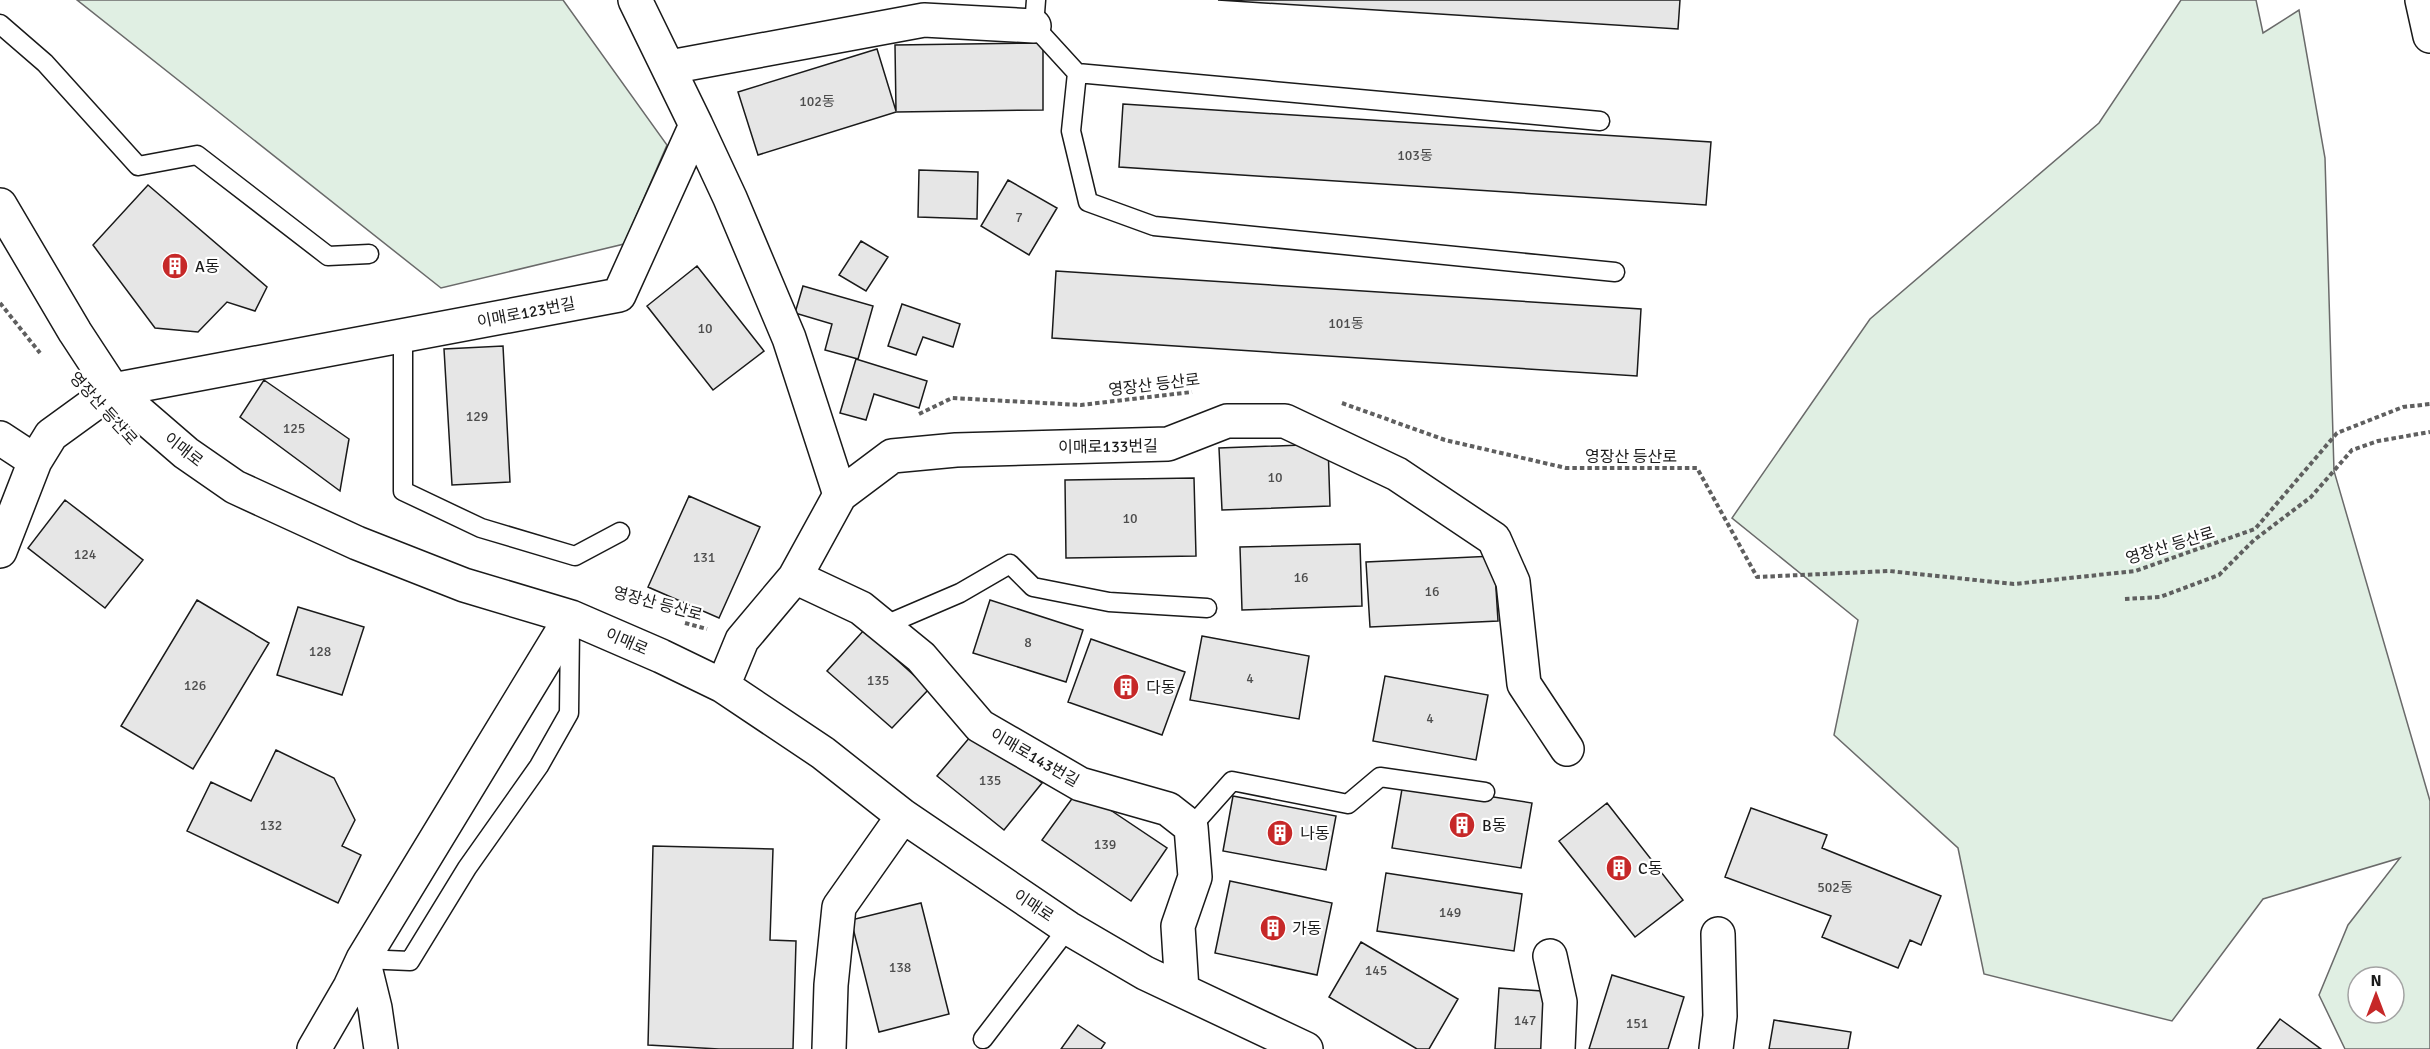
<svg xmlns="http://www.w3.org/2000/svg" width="2430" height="1049" viewBox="0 0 2430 1049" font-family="Signika,'Noto Sans KR',sans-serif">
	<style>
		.green { fill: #e0efe3; stroke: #6a6a6a; stroke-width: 1.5; fill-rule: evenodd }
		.building { fill: #e6e6e6; stroke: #1a1a1a; stroke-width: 1.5 }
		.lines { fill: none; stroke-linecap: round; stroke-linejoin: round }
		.service-casing { stroke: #1a1a1a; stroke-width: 21 }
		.minor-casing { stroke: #1a1a1a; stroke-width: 36 }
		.primary-casing { stroke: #1a1a1a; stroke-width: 36 }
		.path { stroke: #5f5f5f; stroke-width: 4; stroke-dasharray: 4.5 3; stroke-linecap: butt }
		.service { stroke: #fff; stroke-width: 18 }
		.minor { stroke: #fff; stroke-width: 33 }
		.primary { stroke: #fff; stroke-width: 33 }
		.labels { text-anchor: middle; stroke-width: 4.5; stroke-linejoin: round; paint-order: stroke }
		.number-label { font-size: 14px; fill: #4d4d4d }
		.poi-label { font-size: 16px; fill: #1a1a1a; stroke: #fff; text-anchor: start }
		.street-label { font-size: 16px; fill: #1a1a1a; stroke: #fff }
	</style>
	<rect width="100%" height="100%" fill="#fff"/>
	<path class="green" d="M 77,0 L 563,0 L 667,145 L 624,244 L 441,288 Z
		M 2181,0 L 2256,0 L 2263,33 L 2299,10 L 2325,158 L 2334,471 L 2430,801 L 2430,1049 L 2345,1049 L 2319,995 L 2348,925 L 2400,858 L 2263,899 L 2172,1021 L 1984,974 L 1958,848 L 1834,735 L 1858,620 L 1732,518 L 1870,319 L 2099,123 ZM 2358,977 L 2394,977 L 2394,1013 L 2358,1013 Z"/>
	<path class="building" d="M 1218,0 L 1680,0 L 1678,29 Z
		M 1043,43 L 1043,110 L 896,112 L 758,155 L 738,92 L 877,49 L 896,111 L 895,45 Z
		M 1123,104 L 1711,142 L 1706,205 L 1119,167 Z
		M 919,170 L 978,172 L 977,219 L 918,217 Z
		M 1008,180 L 1057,208 L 1029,255 L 981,226 Z
		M 148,185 L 267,287 L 255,311 L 227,302 L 198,332 L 155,328 L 93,245 Z
		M 861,241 L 888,257 L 866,291 L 839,275 Z
		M 697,266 L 764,351 L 713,390 L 647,306 Z
		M 1056,271 L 1641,309 L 1637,376 L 1052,338 Z
		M 803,286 L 873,306 L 858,359 L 825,350 L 832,324 L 795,313 Z
		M 902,304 L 960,324 L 953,347 L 923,337 L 916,355 L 888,346 Z
		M 503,346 L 510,482 L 452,485 L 444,349 Z
		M 856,359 L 927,381 L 919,408 L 874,394 L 866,420 L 840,413 Z
		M 264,380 L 349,439 L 340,491 L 240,417 Z
		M 1328,444 L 1330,506 L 1222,510 L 1219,448 Z
		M 1194,478 L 1196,556 L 1066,558 L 1065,480 Z
		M 689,496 L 760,527 L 719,618 L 648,587 Z
		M 65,500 L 143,560 L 105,608 L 28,548 Z
		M 1360,544 L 1362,606 L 1242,610 L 1240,547 Z
		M 1494,556 L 1498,621 L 1370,627 L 1366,562 Z
		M 197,600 L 269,643 L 193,769 L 121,726 Z
		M 990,600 L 1083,630 L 1066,682 L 973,653 Z
		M 298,607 L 364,627 L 342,695 L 277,675 Z
		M 864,630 L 929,689 L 892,728 L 827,671 Z
		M 1202,636 L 1309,656 L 1299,719 L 1190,700 Z
		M 1091,639 L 1185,672 L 1162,735 L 1068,702 Z
		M 1385,676 L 1488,695 L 1476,760 L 1373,741 Z
		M 976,730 L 1042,783 L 1004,830 L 937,776 Z
		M 276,750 L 334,778 L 355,820 L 342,846 L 361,855 L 338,903 L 187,831 L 211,782 L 251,801 Z
		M 1403,783 L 1532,803 L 1521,868 L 1392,848 Z
		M 1079,789 L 1167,848 L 1131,901 L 1042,840 Z
		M 1233,796 L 1336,816 L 1326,870 L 1223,851 Z
		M 1607,803 L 1683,900 L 1635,937 L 1559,841 Z
		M 1751,808 L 1827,835 L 1822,848 L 1941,896 L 1921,945 L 1910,940 L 1898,968 L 1822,937 L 1831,916 L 1725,877 Z
		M 653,846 L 773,849 L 770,940 L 796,941 L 793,1049 L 719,1049 L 648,1045 Z
		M 1386,873 L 1522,894 L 1514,951 L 1377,931 Z
		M 1230,881 L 1332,903 L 1317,975 L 1215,953 Z
		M 921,903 L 949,1014 L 879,1032 L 851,920 Z
		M 1361,942 L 1458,999 L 1429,1049 L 1417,1049 L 1329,997 Z
		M 1612,975 L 1684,997 L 1668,1049 L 1589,1049 Z
		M 1499,988 L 1556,992 L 1552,1049 L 1495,1049 Z
		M 2280,1019 L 2321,1049 L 2257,1049 Z
		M 1774,1020 L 1851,1032 L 1848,1049 L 1769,1049 Z
		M 1078,1025 L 1105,1043 L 1101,1049 L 1061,1049 Z"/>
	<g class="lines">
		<defs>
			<path id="service" d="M 1036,0 L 1034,26 L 1077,73 L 1071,131 L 1088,202 L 1154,226 L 1615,272
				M 0,24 L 45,63 L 138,166 L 197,155 L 328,256 L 369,254
				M 1077,73 L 1600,121
				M 403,335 L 403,491 L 481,528 L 575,556 L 620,532
				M 883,626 L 960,593 L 1010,564 L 1033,587 L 1109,602 L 1207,608
				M 1191,827 L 1232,781 L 1348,804 L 1380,777 L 1485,792
				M 363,959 L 410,961 L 467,868 L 539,766 L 569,713 L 570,628
				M 983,1039 L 1068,928"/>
			<path id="minor" d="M 670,67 L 924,20 L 1034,26
				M 696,125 L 730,198 L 789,338 L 840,495
				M 0,205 L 75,332 L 113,390 L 186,453 L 235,487 L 357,543 L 464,585 L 571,617 L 661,656 L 723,686 L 823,753 L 903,816 L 1068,928 L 1145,973 L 1306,1049
				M 0,438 L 35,461
				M 0,551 L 35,461 L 51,435 L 113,390 L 619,295 L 696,125 L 635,0
				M 795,577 L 861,608 L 883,626 L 921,657 L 980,726 L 1080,784 L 1168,809 L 1191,827 L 1195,877 L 1178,926 L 1182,990
				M 723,686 L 742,640 L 795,577 L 840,495 L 892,456 L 956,450 L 1168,444 L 1227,421 L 1285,421 L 1397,474 L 1494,539 L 1513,582 L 1524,684 L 1567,749
				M 1550,956 L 1560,1002 L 1558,1049
				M 363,959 L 375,1008 L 381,1049
				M 314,1049 L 350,987 L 363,959 L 571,617
				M 829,1049 L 831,985 L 839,907 L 903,816
				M 1716,1049 L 1720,1016 L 1718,934"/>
			<path id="primary" d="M 2422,0 L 2430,36"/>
		</defs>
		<use href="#service" class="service-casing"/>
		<use href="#minor" class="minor-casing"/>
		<use href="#primary" class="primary-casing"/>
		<path class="path" d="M 0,303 L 40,353
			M 1342,403 L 1445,440 L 1566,468 L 1697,468 L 1757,577 L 1889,571 L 2014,584 L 2135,571 L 2255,529 L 2337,433 L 2403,407 L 2430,404
			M 919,414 L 952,398 L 1081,405 L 1192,392
			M 2125,599 L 2160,597 L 2219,575 L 2254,540 L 2311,497 L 2352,450 L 2378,441 L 2430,432
			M 685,623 L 707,629"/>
		<use href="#service" class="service"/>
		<use href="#minor" class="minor"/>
		<use href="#primary" class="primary"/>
	</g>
	<defs>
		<symbol id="building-disc" viewBox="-11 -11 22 22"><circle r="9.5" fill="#c62828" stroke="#fff"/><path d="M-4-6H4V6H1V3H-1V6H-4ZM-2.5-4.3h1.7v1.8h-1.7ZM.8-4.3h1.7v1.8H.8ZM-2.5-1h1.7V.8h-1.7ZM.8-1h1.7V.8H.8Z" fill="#fff"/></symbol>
	</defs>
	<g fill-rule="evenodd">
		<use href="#building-disc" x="160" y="251" width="30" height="30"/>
		<use href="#building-disc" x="1111" y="672" width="30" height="30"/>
		<use href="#building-disc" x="1447" y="810" width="30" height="30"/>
		<use href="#building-disc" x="1265" y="818" width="30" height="30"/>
		<use href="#building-disc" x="1604" y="853" width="30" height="30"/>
		<use href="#building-disc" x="1258" y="913" width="30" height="30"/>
	</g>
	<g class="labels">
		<g class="number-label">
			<text x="817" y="106">102동</text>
			<text x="1415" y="160">103동</text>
			<text x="1019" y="222">7</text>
			<text x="1346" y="328">101동</text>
			<text x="705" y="333">10</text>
			<text x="477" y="421">129</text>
			<text x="294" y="433">125</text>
			<text x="1275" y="482">10</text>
			<text x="1130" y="523">10</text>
			<text x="85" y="559">124</text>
			<text x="704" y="562">131</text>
			<text x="1301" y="582">16</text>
			<text x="1432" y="596">16</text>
			<text x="1028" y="647">8</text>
			<text x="320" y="656">128</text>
			<text x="1250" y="683">4</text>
			<text x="878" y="685">135</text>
			<text x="195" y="690">126</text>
			<text x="1430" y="723">4</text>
			<text x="990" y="785">135</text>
			<text x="271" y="830">132</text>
			<text x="1105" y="849">139</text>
			<text x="1835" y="892">502동</text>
			<text x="1450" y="917">149</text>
			<text x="900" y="972">138</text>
			<text x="1376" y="975">145</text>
			<text x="1525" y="1025">147</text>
			<text x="1637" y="1028">151</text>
		</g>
		<g class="poi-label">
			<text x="195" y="272">A동</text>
			<text x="1146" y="693">다동</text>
			<text x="1482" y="831">B동</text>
			<text x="1300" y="839">나동</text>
			<text x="1638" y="874">C동</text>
			<text x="1292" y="934">가동</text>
		</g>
		<g class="street-label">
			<text transform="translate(526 312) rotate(-11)" y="6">이매로123번길</text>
			<text transform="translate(1154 384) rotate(-7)" y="6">영장산 등산로</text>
			<text transform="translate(104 408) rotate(48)" y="6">영장산 등산로</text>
			<text transform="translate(1108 446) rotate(-1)" y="6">이매로133번길</text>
			<text transform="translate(184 449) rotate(38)" y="6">이매로</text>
			<text x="1631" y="462">영장산 등산로</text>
			<text transform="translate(2170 545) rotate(-17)" y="6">영장산 등산로</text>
			<text transform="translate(658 603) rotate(15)" y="6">영장산 등산로</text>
			<text transform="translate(627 641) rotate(23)" y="6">이매로</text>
			<text transform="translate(1035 757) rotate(30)" y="6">이매로143번길</text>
			<text transform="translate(1034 905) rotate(34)" y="6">이매로</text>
		</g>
	</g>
	<g transform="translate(2376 995)"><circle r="28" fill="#ffffff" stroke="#a3a3a3" stroke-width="1.5"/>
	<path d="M0-4.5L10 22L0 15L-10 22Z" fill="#c62828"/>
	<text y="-9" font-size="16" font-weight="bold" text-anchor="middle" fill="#1a1a1a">N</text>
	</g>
</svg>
